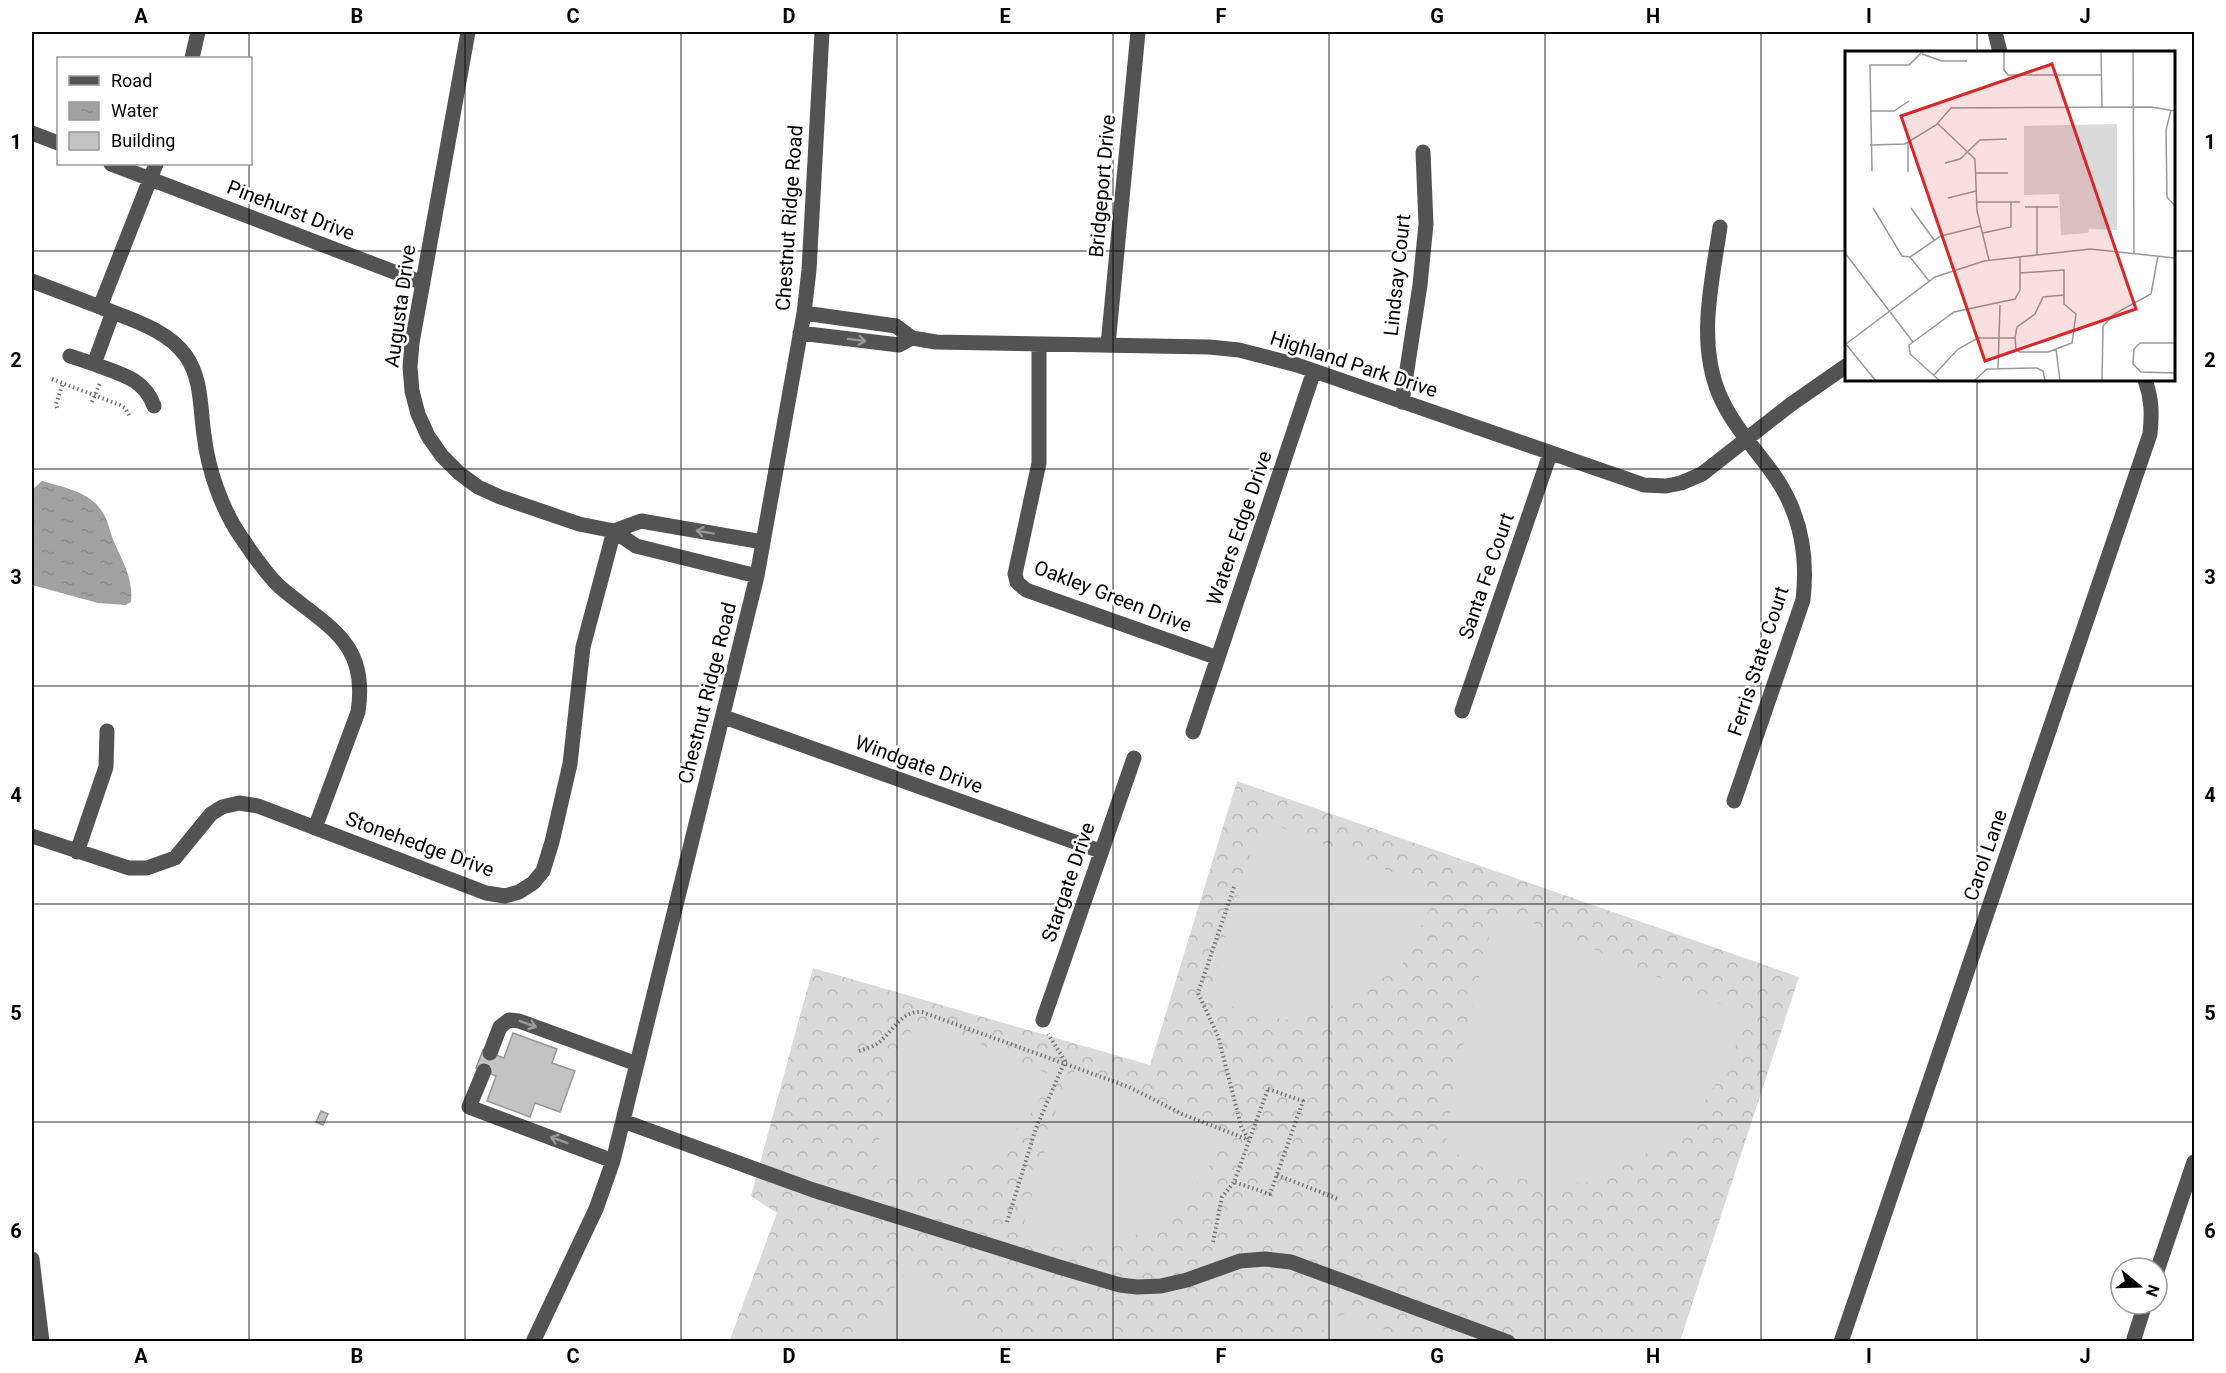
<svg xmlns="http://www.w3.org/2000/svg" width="2226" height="1373" viewBox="0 0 2226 1373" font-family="Roboto,sans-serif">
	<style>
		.forest { fill: url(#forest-crowns) }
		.garden { fill: #dadada }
		.water { fill: url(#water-ripples) }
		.building { fill: #c3c3c3; stroke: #979797; stroke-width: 1.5 }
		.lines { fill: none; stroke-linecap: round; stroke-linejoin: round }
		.path { stroke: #757575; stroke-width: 4; stroke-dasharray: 1.5 3; stroke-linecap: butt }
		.minor { stroke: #535353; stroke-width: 15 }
		.oneway { stroke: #989898 }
		.grid { fill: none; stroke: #000; stroke-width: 1.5; stroke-opacity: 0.55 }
		.labels { text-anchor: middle; stroke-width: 5; stroke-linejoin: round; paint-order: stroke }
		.street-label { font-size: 20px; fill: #000; stroke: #fff }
		.inset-road { fill: none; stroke: #999; stroke-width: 1.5 }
		.view { fill: #d62828; fill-opacity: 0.15; stroke: #d62828; stroke-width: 3 }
		.inset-edge { fill: none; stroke: #000; stroke-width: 3 }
		.neatline { fill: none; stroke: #000; stroke-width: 2 }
		.grid-label { font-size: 20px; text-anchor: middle; font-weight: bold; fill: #000 }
	</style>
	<defs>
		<pattern id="forest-crowns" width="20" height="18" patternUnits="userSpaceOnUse" patternTransform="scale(1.5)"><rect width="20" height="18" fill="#dadada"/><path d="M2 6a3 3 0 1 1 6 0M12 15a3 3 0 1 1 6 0" fill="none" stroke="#b9b9b9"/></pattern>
		<pattern id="water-ripples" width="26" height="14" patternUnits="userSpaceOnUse" patternTransform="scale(1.5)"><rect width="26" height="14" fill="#a1a1a1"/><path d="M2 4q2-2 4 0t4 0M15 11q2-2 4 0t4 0" fill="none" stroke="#898989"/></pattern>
	</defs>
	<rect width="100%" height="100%" fill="#fff"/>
	<path class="forest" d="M 1237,781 L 1799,977 L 1680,1341 L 729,1342 L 777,1213 L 751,1196 L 813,968 L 1150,1065 Z"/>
	<path class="garden" d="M 1278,826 L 1439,891 L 1402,965 L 1371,987 L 1320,1011 L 1285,1020 L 1208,999 L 1256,835 Z
		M 1510,913 L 1748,1016 L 1726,1068 L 1684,1133 L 1593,1182 L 1553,1185 L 1491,1173 L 1445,1147 L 1456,1076 L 1492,924 Z
		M 927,1021 L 1053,1076 L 1034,1109 L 1001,1147 L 982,1160 L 957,1169 L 927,1176 L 880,1171 L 874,1158 L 889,1105 L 903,1038 Z
		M 1084,1068 L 1225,1140 C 1190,1199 1161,1239 1089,1246 C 1080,1247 1069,1250 1061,1248 C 1051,1247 1040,1240 1031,1236 L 1024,1223 L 1066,1075 Z
		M 908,1269 L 1001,1341 L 858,1341 Z
		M 1349,1313 L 1409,1341 L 1324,1341 L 1323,1321 Z
		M 1105,1324 L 1143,1341 L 1092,1341 Z"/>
	<path class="water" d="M 42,481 C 62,487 92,492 103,513 C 109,522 110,534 115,544 C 124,565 133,578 131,602 L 126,605 L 98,603 L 32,585 L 32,490 Z"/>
	<path class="building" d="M 513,1033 L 557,1049 L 552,1063 L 575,1071 L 560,1112 L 535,1103 L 530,1117 L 487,1101 L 496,1076 L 476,1068 L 483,1050 L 504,1058 Z
		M 321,1111 L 328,1114 L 323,1125 L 316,1122 Z"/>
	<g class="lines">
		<path class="path" d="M 52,379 L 120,405 L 125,408 L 130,417
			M 92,402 L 100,383
			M 57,408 L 56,404 L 63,383
			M 1234,887 L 1198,993 L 1218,1036 L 1241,1126 L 1249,1140
			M 859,1051 C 865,1049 872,1047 877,1044 C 892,1033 901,1010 922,1012 L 1129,1087 L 1182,1114 L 1249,1140
			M 1268,1089 L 1303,1101 L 1270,1194 L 1234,1182 Z
			M 1277,1175 L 1338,1199
			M 1007,1222 L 1036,1128 L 1065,1061 L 1048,1034
			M 1213,1242 L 1222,1197 L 1234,1182"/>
		<path class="minor" d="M 468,32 L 412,343 L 410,367 L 412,391 L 418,414 L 428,436 L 442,456 L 459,473 L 478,487 L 500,497 L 579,524 L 614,531 L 636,546 L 757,576
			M 1995,32 L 2000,52
			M 192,58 L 198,32
			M 32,133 L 58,143
			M 111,164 L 423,283
			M 1720,227 C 1712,282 1697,341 1719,394 C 1733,427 1757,450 1776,478 C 1801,515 1808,557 1803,600 L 1734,801
			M 32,281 L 100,307 L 156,164
			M 100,307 C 129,319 167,329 186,356 C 202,379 200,408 204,435 C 208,469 221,508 241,537 C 252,553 265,573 280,587 C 327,627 369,641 358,712 L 315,828
			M 804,313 L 896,326 L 912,338 L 936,342 L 1209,347 L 1239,350 L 1297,365 L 1644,485 L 1666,486 L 1681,483 L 1702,474 L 1790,405 L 1846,366
			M 800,333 L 899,345 L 912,338
			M 1039,344 L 1039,463 L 1015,574 L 1017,582 L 1026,590 L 1218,658
			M 1108,345 L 1138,32
			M 70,356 L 94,364 L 113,312
			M 94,364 C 120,374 144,378 154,406
			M 1402,402 L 1420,285 L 1426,224 L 1423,152
			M 614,531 L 641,521 L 763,542
			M 1462,711 L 1550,454
			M 724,717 L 1100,851
			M 1193,732 L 1314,371
			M 32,836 L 129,868 L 147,868 L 175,858 L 211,814 L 222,807 L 239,803 L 258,806 L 486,893 L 505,896 L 519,892 L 533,883 L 543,871 L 552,842 L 570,764 L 583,647 L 614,531
			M 77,852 L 106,767 L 107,731
			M 1043,1020 L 1134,758
			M 490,1053 L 500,1027 L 509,1020 L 519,1021 L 637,1064
			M 484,1071 L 469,1107 L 613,1161
			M 623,1121 L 813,1190 L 1059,1267 L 1120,1285 L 1137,1287 L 1161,1286 L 1187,1280 L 1240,1261 L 1265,1259 L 1291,1262 L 1508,1342
			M 32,1259 L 42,1342
			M 2157,1271 L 2194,1162
			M 533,1342 L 596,1209 L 613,1161 L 757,576 L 804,313 L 809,270 L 822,32
			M 1841,1342 L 2150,434 C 2152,414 2152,399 2145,380
			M 2133,1342 L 2145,1304"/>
	</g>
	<defs><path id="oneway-shaft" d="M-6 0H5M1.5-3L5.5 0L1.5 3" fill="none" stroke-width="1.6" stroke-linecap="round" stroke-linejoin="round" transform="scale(1.5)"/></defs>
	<g class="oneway">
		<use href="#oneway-shaft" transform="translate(857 340) rotate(7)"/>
		<use href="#oneway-shaft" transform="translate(705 532) rotate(-170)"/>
		<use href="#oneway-shaft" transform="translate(528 1024) rotate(20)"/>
		<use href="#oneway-shaft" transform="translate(559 1140) rotate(-160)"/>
	</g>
	<path class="grid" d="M 249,32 L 249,58M 465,32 L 465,1342M 681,32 L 681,1342M 897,32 L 897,1342M 1113,32 L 1113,1342M 1329,32 L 1329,1342M 1545,32 L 1545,1342M 1761,32 L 1761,1342M 1977,32 L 1977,52M 249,164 L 249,1342M 32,251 L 1846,251M 2174,251 L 2194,251M 1977,380 L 1977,1342M 32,469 L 2194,469M 32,686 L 2194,686M 32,904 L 2194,904M 32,1122 L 2194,1122"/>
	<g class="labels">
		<g class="street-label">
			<text transform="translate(1102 186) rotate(-85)" y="7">Bridgeport Drive</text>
			<text transform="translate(291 210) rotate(21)" y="7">Pinehurst Drive</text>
			<text transform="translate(789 218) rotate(-86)" y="7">Chestnut Ridge Road</text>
			<text transform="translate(1397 275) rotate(-84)" y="7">Lindsay Court</text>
			<text transform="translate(400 306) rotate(-82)" y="7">Augusta Drive</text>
			<text transform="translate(1354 364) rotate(18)" y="7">Highland Park Drive</text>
			<text transform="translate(1239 528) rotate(-71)" y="7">Waters Edge Drive</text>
			<text transform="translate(1486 576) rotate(-71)" y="7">Santa Fe Court</text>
			<text transform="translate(1113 596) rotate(21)" y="7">Oakley Green Drive</text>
			<text transform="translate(1758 661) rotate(-72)" y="7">Ferris State Court</text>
			<text transform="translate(707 693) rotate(-76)" y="7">Chestnut Ridge Road</text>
			<text transform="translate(919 764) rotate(20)" y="7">Windgate Drive</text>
			<text transform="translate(420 844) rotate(20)" y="7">Stonehedge Drive</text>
			<text transform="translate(1985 855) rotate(-71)" y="7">Carol Lane</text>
			<text transform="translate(1068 882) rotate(-71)" y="7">Stargate Drive</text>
		</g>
	</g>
	<g transform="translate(1845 51)">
		<rect width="330" height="330" fill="#fff"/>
		<path d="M 272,73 L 272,179 L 244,178 L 243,182 L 216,184 L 214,143 L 179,144 L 179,75 Z" fill="#dadada"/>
		<path d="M 186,79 L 201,81 L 210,90 L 212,107 L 183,109 ZM 236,90 L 254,95 L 258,111 L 235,114 ZM 246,117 L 261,123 L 267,138 L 244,138 ZM 184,118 L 201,126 L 204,139 L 184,140 ZM 219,132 L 232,137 L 236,151 L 218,152 ZM 251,145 L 264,151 L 265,167 L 245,162 ZM 219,153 L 231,158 L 236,169 L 217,169 Z" fill="#dadada"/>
		<path class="inset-road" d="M 159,0 L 159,19 L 163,24 L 256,24M 256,0 L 257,56M 288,0 L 289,203M 77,3 L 97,10 L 122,10M 326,59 L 321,79 L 322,146 L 330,155M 25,60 L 49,60 L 64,50M 93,73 L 130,108 L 132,160 L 144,209M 25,94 L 60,93 L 91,74 L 106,57 L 306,56 L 330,60M 100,112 L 115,108 L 135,89 L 162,88M 27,120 L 25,14 L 64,14 L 78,0M 63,121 L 63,92M 131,122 L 163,122M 103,147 L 131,140M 131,151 L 175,151M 180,156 L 213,156M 28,157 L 57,205 L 65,206M 66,157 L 89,189M 138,182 L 166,176 L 166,151M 0,202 L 68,291M 192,203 L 192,156M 65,206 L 96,185 L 136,175M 65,206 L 84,230M 170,287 L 172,276 L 190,263 L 198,246 L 219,244M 0,292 L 31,330M 330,292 L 295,292 L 289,298 L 288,313 L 296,321 L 330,322M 1,293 L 90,226 L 139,210 L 245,198 L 330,207M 211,298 L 215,330M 153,318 L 155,254M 89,324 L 113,298 L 133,287 L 170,287 L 171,299 L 175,301 L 203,301 L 227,292 L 231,263 L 219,253 L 219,219 L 175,222M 95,330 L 65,303 L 64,294 L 109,261 L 170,248 L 175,239 L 175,205M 129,330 L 142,318 L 192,317 L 198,320 L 200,330M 257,330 L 258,275 L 269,263 L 306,243 L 313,205"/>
		<path class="view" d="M 207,13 L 291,258 L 140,310 L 56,65 Z"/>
		<rect width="330" height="330" class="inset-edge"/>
	</g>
	<rect width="2226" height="1373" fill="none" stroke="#ffffff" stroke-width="66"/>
	<rect x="57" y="57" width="195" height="108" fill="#ffffff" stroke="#999999" stroke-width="1.5"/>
	<rect x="69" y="76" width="30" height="9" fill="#535353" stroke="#999999" stroke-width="1.5"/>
	<text x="111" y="87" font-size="18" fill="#000000">Road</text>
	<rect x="69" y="102" width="30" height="18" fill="url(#water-ripples)" stroke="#999999" stroke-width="1.5"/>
	<text x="111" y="117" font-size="18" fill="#000000">Water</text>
	<rect x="69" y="132" width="30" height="18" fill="#c3c3c3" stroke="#999999" stroke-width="1.5"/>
	<text x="111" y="147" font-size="18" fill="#000000">Building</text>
	<g transform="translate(2139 1286) rotate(109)"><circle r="28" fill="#ffffff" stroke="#999999" stroke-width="1.5"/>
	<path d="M0-4.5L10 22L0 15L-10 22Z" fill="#000000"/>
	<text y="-9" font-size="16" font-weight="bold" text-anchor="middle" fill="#000000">N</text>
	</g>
	<rect x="33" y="33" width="2160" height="1307" class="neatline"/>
	<g class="grid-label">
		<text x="141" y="23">A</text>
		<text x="357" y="23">B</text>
		<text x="573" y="23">C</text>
		<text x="789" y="23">D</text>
		<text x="1005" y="23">E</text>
		<text x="1221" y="23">F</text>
		<text x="1437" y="23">G</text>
		<text x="1653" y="23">H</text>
		<text x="1869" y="23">I</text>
		<text x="2085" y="23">J</text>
		<text x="16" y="149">1</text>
		<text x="2210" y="149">1</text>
		<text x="16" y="367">2</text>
		<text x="2210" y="367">2</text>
		<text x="16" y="584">3</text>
		<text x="2210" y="584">3</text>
		<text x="16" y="802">4</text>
		<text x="2210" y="802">4</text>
		<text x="16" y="1020">5</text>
		<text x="2210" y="1020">5</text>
		<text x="16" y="1238">6</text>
		<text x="2210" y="1238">6</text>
		<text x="141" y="1363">A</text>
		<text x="357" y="1363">B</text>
		<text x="573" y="1363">C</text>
		<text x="789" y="1363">D</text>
		<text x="1005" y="1363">E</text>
		<text x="1221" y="1363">F</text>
		<text x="1437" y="1363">G</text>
		<text x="1653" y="1363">H</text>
		<text x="1869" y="1363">I</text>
		<text x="2085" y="1363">J</text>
	</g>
</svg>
